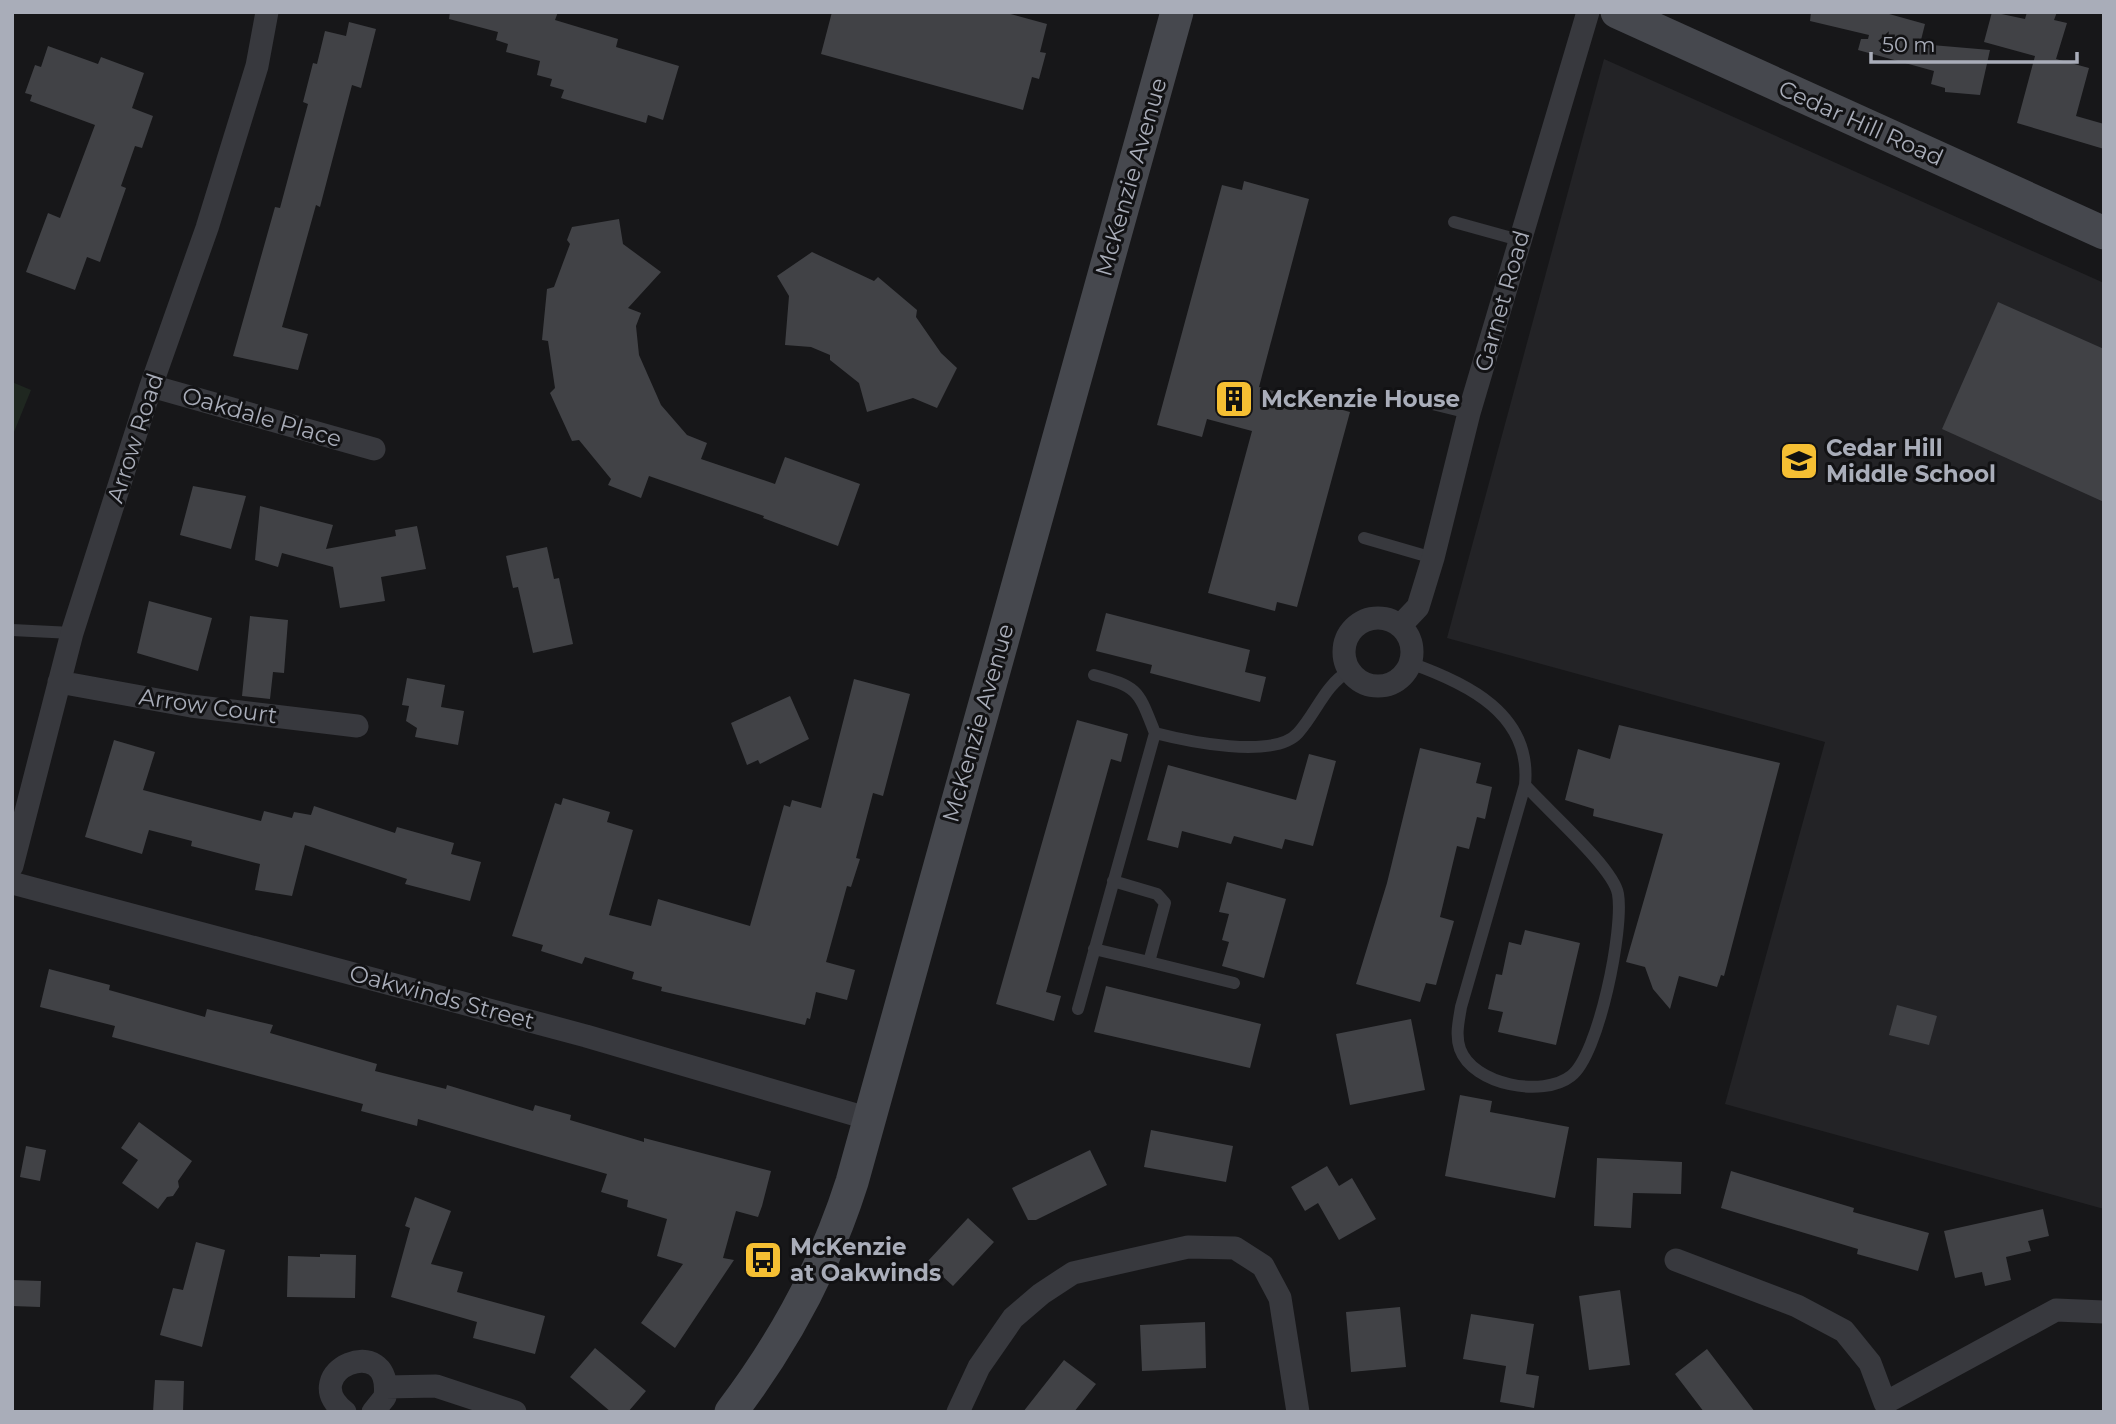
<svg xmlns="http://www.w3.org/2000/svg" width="2116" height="1424" viewBox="0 0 2116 1424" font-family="Montserrat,sans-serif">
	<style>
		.built { fill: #232326 }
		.green { fill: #1f2720 }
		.building { fill: #414246 }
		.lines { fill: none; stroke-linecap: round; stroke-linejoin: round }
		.lane { stroke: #38393e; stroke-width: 12 }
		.street { stroke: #38393e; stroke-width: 23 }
		.secondary { stroke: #46484e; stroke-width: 33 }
		.labels { text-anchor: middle; stroke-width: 6; stroke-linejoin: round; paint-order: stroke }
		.street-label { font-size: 23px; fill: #a9adb9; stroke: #121214 }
		.poi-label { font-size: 23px; font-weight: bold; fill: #a9adb9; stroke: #121214; text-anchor: start }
	</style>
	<rect width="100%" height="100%" fill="#171719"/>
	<path class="built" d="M 1604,59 L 2104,283 L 2104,1209 L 1725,1104 L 1825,742 L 1447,638 Z"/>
	<path class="green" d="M 12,382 L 31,390 L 12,437 Z"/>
	<path class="building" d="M 450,12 L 558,12 L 555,20 L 618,39 L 616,47 L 679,66 L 663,120 L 648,115 L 646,123 L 561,98 L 564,90 L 550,86 L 552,79 L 537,75 L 540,61 L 506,52 L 508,44 L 496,40 L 498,32 L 449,19 Z
		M 832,12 L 1003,12 L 1047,24 L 1040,52 L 1046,53 L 1039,79 L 1032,77 L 1023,110 L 821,54 Z
		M 1811,12 L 1882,12 L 1925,24 L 1920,44 L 1990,50 L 1980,95 L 1945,92 L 1945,88 L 1931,84 L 1934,71 L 1858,50 L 1861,39 L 1868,39 L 1869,35 L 1810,21 Z
		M 1992,12 L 2025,19 L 2027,12 L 2057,12 L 2054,20 L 2067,23 L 2056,59 L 2089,68 L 2076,116 L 2104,124 L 2104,149 L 2017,123 L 2035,56 L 1984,42 Z
		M 349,22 L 376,29 L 361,88 L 352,85 L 320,207 L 316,205 L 282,327 L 308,334 L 298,370 L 233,356 L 275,207 L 280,208 L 308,104 L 303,102 L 313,63 L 317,64 L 325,31 L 346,36 Z
		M 48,46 L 98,64 L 101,57 L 144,73 L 132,108 L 153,116 L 142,148 L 135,146 L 121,186 L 126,188 L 100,262 L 87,257 L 75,290 L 26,272 L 48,213 L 60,218 L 95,125 L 30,101 L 32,95 L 25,93 L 35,65 L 41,67 Z
		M 1244,181 L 1309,199 L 1259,387 L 1350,412 L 1297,607 L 1277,602 L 1275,611 L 1208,593 L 1252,431 L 1207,419 L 1202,437 L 1157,425 L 1222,185 L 1242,190 Z
		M 619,219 L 623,244 L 661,272 L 628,308 L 641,313 L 636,326 L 639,355 L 661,405 L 687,435 L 707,443 L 701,459 L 775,484 L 785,457 L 860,484 L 838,546 L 763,518 L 764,516 L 649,476 L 641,498 L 608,485 L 611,479 L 579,440 L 572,441 L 550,393 L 555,388 L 548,341 L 542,340 L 547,289 L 554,287 L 570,244 L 567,240 L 572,227 Z
		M 812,252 L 874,281 L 878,277 L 917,310 L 916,317 L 941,353 L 957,368 L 937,408 L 913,398 L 867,412 L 859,383 L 830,360 L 830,355 L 811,347 L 785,345 L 789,296 L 777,276 Z
		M 1998,302 L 2104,349 L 2104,502 L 1942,429 Z
		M 193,486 L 246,496 L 231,549 L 180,535 Z
		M 260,506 L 333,525 L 326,549 L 396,536 L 395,530 L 417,526 L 426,569 L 381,577 L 385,601 L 340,608 L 333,567 L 282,553 L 278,567 L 255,560 Z
		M 547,547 L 554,579 L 559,578 L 573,644 L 533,653 L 518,587 L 513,588 L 506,556 Z
		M 149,601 L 212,618 L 198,671 L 137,653 Z
		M 1106,613 L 1250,650 L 1245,672 L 1266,677 L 1260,702 L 1150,673 L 1152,665 L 1096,651 Z
		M 250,616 L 288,620 L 284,673 L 273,672 L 270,699 L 242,696 Z
		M 407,678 L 445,685 L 441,707 L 464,711 L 458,745 L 415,737 L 417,728 L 406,721 L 409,706 L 402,705 Z
		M 854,679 L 910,694 L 883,796 L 873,793 L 856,858 L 860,859 L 851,887 L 847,886 L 826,962 L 855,970 L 847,1000 L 816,992 L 810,1019 L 807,1018 L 805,1025 L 661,991 L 662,987 L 632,979 L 634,972 L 585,957 L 582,964 L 541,951 L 543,945 L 512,936 L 555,803 L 561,805 L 563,798 L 610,812 L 607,822 L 633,830 L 609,915 L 651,926 L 658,899 L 750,926 L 784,805 L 790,807 L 792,800 L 821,808 Z
		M 790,696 L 809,739 L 760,764 L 758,760 L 747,765 L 731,723 Z
		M 1077,720 L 1128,734 L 1121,762 L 1111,759 L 1046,992 L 1061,996 L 1054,1021 L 996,1004 Z
		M 1619,725 L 1780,763 L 1724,976 L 1721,975 L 1717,987 L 1679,976 L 1670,1009 L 1653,989 L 1645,967 L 1626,962 L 1663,834 L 1593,816 L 1594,809 L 1565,800 L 1578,749 L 1610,759 Z
		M 114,740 L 155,752 L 143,790 L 261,821 L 264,811 L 292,818 L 294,812 L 311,815 L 314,806 L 395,833 L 397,827 L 454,843 L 451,854 L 481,862 L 470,901 L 405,884 L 407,879 L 305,845 L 292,896 L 255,890 L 260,864 L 191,846 L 192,841 L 149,830 L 142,854 L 85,837 Z
		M 1420,748 L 1481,763 L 1476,783 L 1492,787 L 1485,819 L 1477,817 L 1469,849 L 1457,846 L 1440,917 L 1454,921 L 1436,985 L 1426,983 L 1420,1002 L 1356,984 L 1387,883 Z
		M 1309,754 L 1336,761 L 1313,846 L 1285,839 L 1282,849 L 1234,836 L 1231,844 L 1182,831 L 1178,848 L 1147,840 L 1168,765 L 1296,800 Z
		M 1227,882 L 1286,899 L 1264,978 L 1222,966 L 1229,942 L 1222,940 L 1229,914 L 1219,912 Z
		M 1525,930 L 1580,943 L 1556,1045 L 1498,1032 L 1503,1012 L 1488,1009 L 1496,974 L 1502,975 L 1509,942 L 1521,945 Z
		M 49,969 L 110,985 L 109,990 L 205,1017 L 207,1009 L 273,1025 L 270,1033 L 377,1064 L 375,1071 L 446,1089 L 447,1085 L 533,1111 L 535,1105 L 571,1115 L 570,1120 L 644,1142 L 644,1138 L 771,1171 L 762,1206 L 758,1217 L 736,1211 L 723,1258 L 734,1260 L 675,1348 L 641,1323 L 683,1264 L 657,1256 L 667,1219 L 627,1207 L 628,1200 L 601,1192 L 607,1174 L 418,1119 L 417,1126 L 361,1111 L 363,1104 L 112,1037 L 115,1026 L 40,1007 Z
		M 1106,986 L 1261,1024 L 1250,1068 L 1094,1032 Z
		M 1897,1005 L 1937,1016 L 1929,1045 L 1889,1035 Z
		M 1411,1019 L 1425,1090 L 1350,1105 L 1336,1034 Z
		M 1460,1095 L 1492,1101 L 1490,1112 L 1569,1127 L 1555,1198 L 1445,1176 Z
		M 139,1122 L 192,1161 L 178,1181 L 179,1187 L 173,1196 L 167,1197 L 158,1209 L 122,1183 L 138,1160 L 121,1148 Z
		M 1151,1130 L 1233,1146 L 1226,1182 L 1144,1167 Z
		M 26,1146 L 46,1150 L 40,1181 L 20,1177 Z
		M 1090,1150 L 1107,1185 L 1036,1220 L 1028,1220 L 1012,1188 Z
		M 1597,1158 L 1682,1162 L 1681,1194 L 1633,1193 L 1631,1228 L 1594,1226 Z
		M 1327,1166 L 1339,1186 L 1352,1178 L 1376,1219 L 1339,1240 L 1318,1203 L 1305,1211 L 1291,1187 Z
		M 1731,1171 L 1854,1208 L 1853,1212 L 1929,1233 L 1918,1271 L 1857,1254 L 1858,1249 L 1721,1208 Z
		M 415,1197 L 451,1211 L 431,1264 L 463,1272 L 457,1292 L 545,1316 L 535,1354 L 473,1338 L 477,1322 L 391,1297 L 410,1228 L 405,1226 Z
		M 2043,1209 L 2049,1236 L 2028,1241 L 2031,1251 L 2006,1257 L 2011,1280 L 1985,1286 L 1982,1272 L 1955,1278 L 1944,1231 Z
		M 968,1218 L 994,1242 L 953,1286 L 927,1262 Z
		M 196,1242 L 225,1250 L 202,1347 L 160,1335 L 173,1288 L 183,1290 Z
		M 320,1254 L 356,1255 L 355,1298 L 287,1297 L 288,1256 L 320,1257 Z
		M 12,1280 L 41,1281 L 40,1307 L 12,1306 Z
		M 1620,1290 L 1630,1365 L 1589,1370 L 1579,1296 Z
		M 1400,1307 L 1406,1367 L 1351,1372 L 1346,1312 Z
		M 1471,1314 L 1534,1324 L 1526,1374 L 1539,1376 L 1534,1408 L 1500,1402 L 1506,1366 L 1463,1359 Z
		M 1205,1322 L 1206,1368 L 1142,1371 L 1140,1325 Z
		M 595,1348 L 646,1391 L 628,1412 L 611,1412 L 570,1377 Z
		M 1707,1349 L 1755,1412 L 1704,1412 L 1675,1374 Z
		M 1064,1360 L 1096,1384 L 1074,1412 L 1023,1412 Z
		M 155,1380 L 184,1381 L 183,1412 L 153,1412 Z"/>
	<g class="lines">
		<path class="lane" d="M 1454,222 L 1519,240
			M 1404,397 L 1469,413
			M 1364,538 L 1433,558
			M 12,630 L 72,633
			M 1410,663 C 1467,683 1532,714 1525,785 L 1461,1007 C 1459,1020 1455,1035 1460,1049 C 1473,1085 1543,1098 1571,1076 C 1599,1055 1624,928 1618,894 C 1614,868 1546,809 1525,785
			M 1094,675 C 1139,687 1138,690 1155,733
			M 1094,949 L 1149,962 L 1165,903 L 1157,894 L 1113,881
			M 1149,962 L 1234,983
			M 1078,1009 L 1155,733 C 1186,741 1274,760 1298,733 C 1317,712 1324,686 1349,671"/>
		<path class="street" d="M 151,386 L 374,449
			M1344 652a34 34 0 1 1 68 0a34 34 0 1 1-68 0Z
			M 1400,626 L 1418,607 L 1433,558 L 1469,413 L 1588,12
			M 59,682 L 191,706 L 357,726
			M 12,866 L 72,633 L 151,386 L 207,228 L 257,66 L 267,12
			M 12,883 L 586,1036 L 870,1119
			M 1676,1260 L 1797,1306 L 1844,1331 L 1870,1363 L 1885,1403 L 2056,1310 L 2104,1312
			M 386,1387 L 436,1386 L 515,1412
			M 345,1412 C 294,1372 393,1329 385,1397 L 373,1412
			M 958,1412 L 979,1367 L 1013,1318 L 1041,1294 L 1073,1273 L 1188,1247 L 1235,1248 L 1263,1266 L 1280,1298 L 1298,1412"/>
		<path class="secondary" d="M 1617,12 L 2104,233
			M 731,1412 C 785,1341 825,1267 852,1182 L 1177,12"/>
	</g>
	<defs>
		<symbol id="building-square" viewBox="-11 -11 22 22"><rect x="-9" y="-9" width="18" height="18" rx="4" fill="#f5bf33" stroke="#121214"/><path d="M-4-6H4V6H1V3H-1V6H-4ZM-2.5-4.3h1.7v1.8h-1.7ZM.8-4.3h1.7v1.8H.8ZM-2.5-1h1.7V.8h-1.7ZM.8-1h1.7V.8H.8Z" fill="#111"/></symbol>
		<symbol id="school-square" viewBox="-11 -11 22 22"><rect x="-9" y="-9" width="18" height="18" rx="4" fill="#f5bf33" stroke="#121214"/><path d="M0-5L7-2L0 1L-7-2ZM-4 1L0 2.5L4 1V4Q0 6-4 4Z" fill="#111"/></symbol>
		<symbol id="bus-square" viewBox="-11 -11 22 22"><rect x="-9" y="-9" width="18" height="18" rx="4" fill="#f5bf33" stroke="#121214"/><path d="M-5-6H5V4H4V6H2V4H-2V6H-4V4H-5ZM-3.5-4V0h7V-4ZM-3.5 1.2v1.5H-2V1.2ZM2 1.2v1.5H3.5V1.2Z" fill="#111"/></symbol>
	</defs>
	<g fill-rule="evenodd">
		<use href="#building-square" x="1212" y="377" width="44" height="44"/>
		<use href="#school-square" x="1777" y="439" width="44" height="44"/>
		<use href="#bus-square" x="741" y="1238" width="44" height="44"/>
	</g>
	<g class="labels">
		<g class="street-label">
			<text transform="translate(1861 123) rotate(24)" y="8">Cedar Hill Road</text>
			<text transform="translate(1131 177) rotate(-74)" y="8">McKenzie Avenue</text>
			<text transform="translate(1502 301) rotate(-74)" y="8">Garnet Road</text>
			<text transform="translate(262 417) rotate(16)" y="8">Oakdale Place</text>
			<text transform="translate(135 438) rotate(-72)" y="8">Arrow Road</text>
			<text transform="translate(208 706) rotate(8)" y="8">Arrow Court</text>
			<text transform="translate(978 723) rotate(-74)" y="8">McKenzie Avenue</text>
			<text transform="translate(442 997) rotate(15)" y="8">Oakwinds Street</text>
		</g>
		<g class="poi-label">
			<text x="1261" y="407">McKenzie House</text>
			<text x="1826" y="456">Cedar Hill<tspan x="1826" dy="26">Middle School</tspan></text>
			<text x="790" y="1255">McKenzie<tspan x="790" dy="26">at Oakwinds</tspan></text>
		</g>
	</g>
	<rect width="2116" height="1424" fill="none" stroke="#a9adb9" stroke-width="28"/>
	<path d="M1871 52v10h206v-10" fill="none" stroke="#a9adb9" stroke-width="3.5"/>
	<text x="1882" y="52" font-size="21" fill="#a9adb9" stroke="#121214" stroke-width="5" paint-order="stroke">50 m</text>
</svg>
